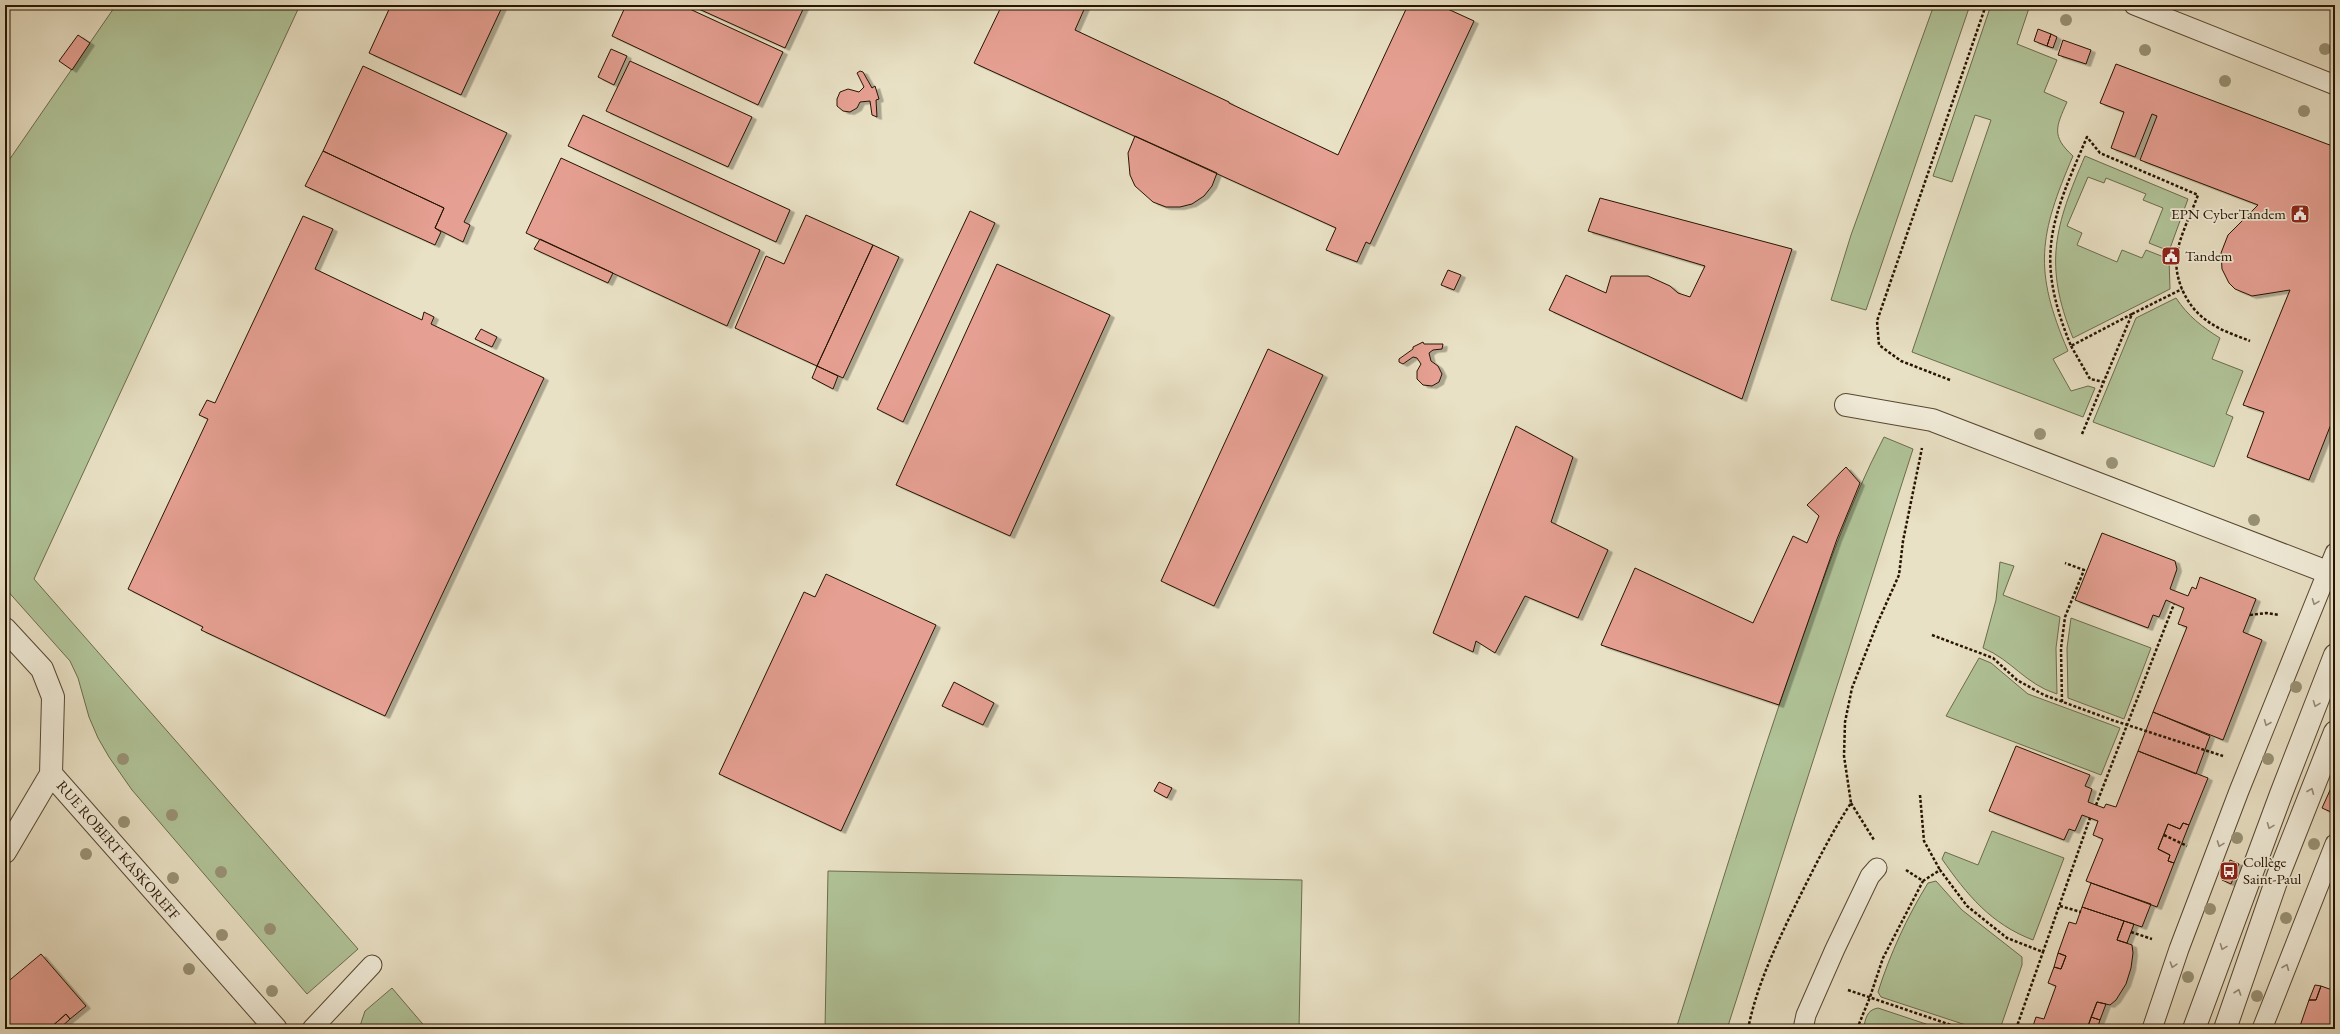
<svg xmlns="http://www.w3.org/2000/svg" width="2340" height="1034" viewBox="0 0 2340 1034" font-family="'EB Garamond',serif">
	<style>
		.green { fill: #b1c499; stroke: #6c6c4c }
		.building { fill: #e6a093; stroke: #261400; filter: url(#shadow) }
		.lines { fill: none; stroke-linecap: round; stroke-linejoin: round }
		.service-casing { stroke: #574731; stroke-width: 21 }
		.minor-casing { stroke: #574731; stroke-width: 24 }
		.tertiary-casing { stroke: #574731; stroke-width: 24 }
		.path { stroke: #261400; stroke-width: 2.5; stroke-dasharray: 3 2; stroke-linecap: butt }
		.service { stroke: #f1ecd9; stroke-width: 19 }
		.minor { stroke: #f1ecd9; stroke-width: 22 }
		.tertiary { stroke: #f1ecd9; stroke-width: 22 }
		.tree { fill: #999276 }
		.oneway { stroke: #968b77 }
		.labels { text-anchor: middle; stroke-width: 3.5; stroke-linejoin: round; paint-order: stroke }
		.poi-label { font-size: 15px; fill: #261400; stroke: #f1ecd9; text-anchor: start }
		.street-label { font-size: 15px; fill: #261400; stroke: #f1ecd9 }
	</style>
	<defs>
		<filter id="shadow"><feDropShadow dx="4.5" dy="2.5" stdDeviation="0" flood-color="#0004"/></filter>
	</defs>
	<rect width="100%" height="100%" fill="#e9e1c5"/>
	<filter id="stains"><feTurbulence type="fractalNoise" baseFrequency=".005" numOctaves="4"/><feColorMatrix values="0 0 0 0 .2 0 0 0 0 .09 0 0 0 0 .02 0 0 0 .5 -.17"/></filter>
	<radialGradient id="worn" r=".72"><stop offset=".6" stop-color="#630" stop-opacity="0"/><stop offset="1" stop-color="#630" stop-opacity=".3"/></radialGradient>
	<path class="green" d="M 116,5 L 300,5 L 34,579 L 358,949 L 307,994 L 132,790 L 109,757 L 98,738 L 89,717 L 78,678 L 70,661 L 5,588 L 5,166 Z
		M 1934,5 L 1970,5 L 1866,310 L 1831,300 L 1851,235 Z
		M 1991,5 L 2030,5 L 2017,44 L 2057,60 L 2044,92 L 2067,102 C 2056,127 2051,136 2073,156 C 2039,235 2033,270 2068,351 L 2053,359 L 2071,391 L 2088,386 L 2095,388 L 2083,417 L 1912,352 L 1991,120 L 1975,115 L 1952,182 L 1933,176 Z
		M 2085,156 L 2188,199 L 2169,251 L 2149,243 L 2163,208 L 2143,200 L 2146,194 L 2106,178 L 2104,183 L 2088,177 L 2067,226 L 2082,233 L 2077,245 L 2117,262 L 2122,250 L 2142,258 L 2146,250 L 2169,259 L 2170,289 L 2073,338 C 2043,264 2055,226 2085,156 Z
		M 2176,298 C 2188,316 2202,327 2220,338 L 2212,359 L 2243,371 L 2226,414 L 2233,417 L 2214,467 L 2093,422 L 2136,318 Z
		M 1884,437 L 1913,449 L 1727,1029 L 1676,1029 C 1716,903 1754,776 1798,650 C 1824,578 1848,506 1884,437 Z
		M 2000,562 L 2014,566 L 2003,595 L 2060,617 L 2056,648 L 2057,694 C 2025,684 2012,660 1983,648 L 1996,600 Z
		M 2071,618 L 2151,648 L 2124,719 L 2068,698 L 2067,648 Z
		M 1979,658 L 1991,663 L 2028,694 L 2120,728 L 2101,775 L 1946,716 Z
		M 1992,831 L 2064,858 L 2033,940 C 1991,924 1967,895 1942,859 L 1945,852 L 1978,865 Z
		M 828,871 L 1302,880 L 1299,1029 L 825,1029 Z
		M 1936,881 L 1962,910 L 2022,957 L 2022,965 L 2000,1029 L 1978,1029 L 1881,997 L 1878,992 C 1890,954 1907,917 1928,883 Z
		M 392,988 L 427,1029 L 359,1029 L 365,1011 Z
		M 1878,1008 L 1941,1029 L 1863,1029 C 1866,1019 1866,1010 1878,1008 Z"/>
	<path class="building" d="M 391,5 L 503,5 L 461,95 L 369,53 Z
		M 626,5 L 681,5 L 783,52 L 758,105 L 612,36 Z
		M 690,5 L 805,5 L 785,48 Z
		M 1002,5 L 1086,5 L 1075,30 L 1229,102 L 1229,103 L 1338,155 L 1408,5 L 1439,5 L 1474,21 L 1370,244 L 1366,242 L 1357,262 L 1326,250 L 1336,228 L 974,63 Z
		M 2038,29 L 2051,34 L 2047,46 L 2034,41 Z
		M 2051,34 L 2057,37 L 2053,48 L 2047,46 Z
		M 78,35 L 90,43 L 72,70 L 59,61 Z
		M 2063,40 L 2091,50 L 2086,64 L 2058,55 Z
		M 611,49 L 627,56 L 614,85 L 598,77 Z
		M 630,61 L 752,117 L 728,167 L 606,111 Z
		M 2116,64 L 2335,147 L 2335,414 L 2309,480 L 2247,457 L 2264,412 L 2243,405 L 2290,290 L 2252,296 L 2235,289 L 2229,283 L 2222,269 L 2221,253 L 2228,235 L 2258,205 L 2140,160 L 2157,116 L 2152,114 L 2135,157 L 2111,148 L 2124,112 L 2100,103 Z
		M 363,66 L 507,133 L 464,222 L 470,225 L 463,242 L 435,228 L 444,208 L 323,151 Z
		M 860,71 L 863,72 L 872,88 L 875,86 L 879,99 L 876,100 L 877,117 L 872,115 L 870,101 L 860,102 L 857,108 L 850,112 L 843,111 L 837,106 L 837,99 L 840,92 L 848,89 L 859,92 L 864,87 L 857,73 Z
		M 583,115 L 790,210 L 776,242 L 568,146 Z
		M 1135,136 L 1217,173 L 1212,186 L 1204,196 L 1192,204 L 1180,207 L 1166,207 L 1153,202 L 1135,186 L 1130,175 L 1128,153 Z
		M 323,151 L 444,208 L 435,228 L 441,232 L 435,245 L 305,186 Z
		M 561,158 L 760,250 L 727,326 L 526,233 Z
		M 1600,198 L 1792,249 L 1742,399 L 1549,310 L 1566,275 L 1606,293 L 1611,276 L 1648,276 L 1670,286 L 1678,293 L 1690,297 L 1705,266 L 1588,231 Z
		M 970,211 L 995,223 L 903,422 L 877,409 Z
		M 806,215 L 873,245 L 817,366 L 735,328 L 766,256 L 784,264 Z
		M 303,216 L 333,229 L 315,269 L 422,320 L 424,312 L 434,317 L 431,324 L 544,378 L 385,716 L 201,630 L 203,627 L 128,589 L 208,419 L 199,415 L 207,400 L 215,403 Z
		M 540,239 L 613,273 L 608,283 L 534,249 Z
		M 873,245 L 899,257 L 843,378 L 817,366 Z
		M 997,264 L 1110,315 L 1010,536 L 896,485 Z
		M 1448,270 L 1461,275 L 1454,290 L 1441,285 Z
		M 481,329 L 497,337 L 492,347 L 475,339 Z
		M 1423,342 L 1424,344 L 1443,344 L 1442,349 L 1433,350 L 1429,353 L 1431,361 L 1438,366 L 1442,374 L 1439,382 L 1432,386 L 1423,385 L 1417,379 L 1417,371 L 1421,364 L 1417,358 L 1413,357 L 1403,364 L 1399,362 L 1399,359 L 1413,349 L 1413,347 Z
		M 1268,349 L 1323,375 L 1214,606 L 1161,581 Z
		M 817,366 L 838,376 L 833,389 L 812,378 Z
		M 1516,426 L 1573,457 L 1551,522 L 1608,550 L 1578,618 L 1525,596 L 1495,653 L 1476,641 L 1473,652 L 1433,633 Z
		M 1846,467 L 1860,483 L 1837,539 L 1779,705 L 1601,645 L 1635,568 L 1753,623 L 1793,536 L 1807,543 L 1819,516 L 1807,505 Z
		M 2102,533 L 2175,561 L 2177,569 L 2170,589 L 2188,596 L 2192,587 L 2196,589 L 2200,577 L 2256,599 L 2243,632 L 2262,640 L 2223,740 L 2153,712 L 2187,627 L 2178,624 L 2184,608 L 2166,600 L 2159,617 L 2153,615 L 2148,628 L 2075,600 Z
		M 826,574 L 936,625 L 841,831 L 719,774 L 804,592 L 815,597 Z
		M 954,682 L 994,703 L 983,725 L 942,706 Z
		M 2153,712 L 2210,736 L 2196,774 L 2138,751 Z
		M 2016,746 L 2090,775 L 2085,786 L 2092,789 L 2088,802 L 2104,808 L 2106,804 L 2116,807 L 2138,751 L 2208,778 L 2189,825 L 2183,823 L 2180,829 L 2168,824 L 2158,849 L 2170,855 L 2168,861 L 2174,863 L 2157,907 L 2086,881 L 2103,839 L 2093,835 L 2098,821 L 2082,815 L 2075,831 L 2069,829 L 2064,840 L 1989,811 Z
		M 1159,782 L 1172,788 L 1167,798 L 1154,791 Z
		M 2331,788 L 2335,790 L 2335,803 L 2331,812 L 2322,808 Z
		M 2183,823 L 2189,825 L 2174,863 L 2168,861 L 2170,855 L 2158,849 L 2168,824 L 2180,829 Z
		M 2230,860 L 2239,864 L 2231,884 L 2222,880 Z
		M 2091,883 L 2151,904 L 2142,927 L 2082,907 Z
		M 2082,907 L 2124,921 L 2117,940 L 2132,945 L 2133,953 L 2131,968 L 2126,984 L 2116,1000 L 2110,1005 L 2097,1002 L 2087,1029 L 2032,1029 L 2036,1017 L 2044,1019 L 2056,986 L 2048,983 L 2054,967 L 2061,969 L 2066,956 L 2058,953 L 2069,922 L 2076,924 Z
		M 2124,921 L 2134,924 L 2127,943 L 2117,940 Z
		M 2058,953 L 2066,956 L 2061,969 L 2054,967 Z
		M 41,954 L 86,1006 L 70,1019 L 66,1014 L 49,1029 L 5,1029 L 5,984 Z
		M 2315,985 L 2321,986 L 2316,1000 L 2309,1000 Z
		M 2321,986 L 2335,991 L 2335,1029 L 2299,1029 L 2309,1000 L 2316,1000 Z
		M 2097,1002 L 2106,1004 L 2100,1020 L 2091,1017 Z
		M 66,1014 L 70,1019 L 59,1029 L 49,1029 Z
		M 2091,1017 L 2100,1020 L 2097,1029 L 2087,1029 Z"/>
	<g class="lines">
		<defs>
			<path id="service" d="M 2134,5 L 2335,85
				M 312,1029 L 372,965
				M 1803,1029 L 1806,1015 L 1835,949 L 1870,876 L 1877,868
				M 2152,1029 L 2179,949 L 2239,791 L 2335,553
				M 2262,1029 L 2335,844"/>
			<path id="minor" d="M 1846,405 L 1932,420 L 2335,575
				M 5,629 L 42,669 L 53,697 L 51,774 L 276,1029
				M 5,852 L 51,774"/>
			<path id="tertiary" d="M 2194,1029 L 2281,794 L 2335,655
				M 2225,1029 L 2278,876 L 2335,732"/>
		</defs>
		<use href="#service" class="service-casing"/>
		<use href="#minor" class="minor-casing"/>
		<use href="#tertiary" class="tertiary-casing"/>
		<path class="path" d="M 2132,314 L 2071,346 C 2034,256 2051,221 2087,137 L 2100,153 L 2198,195 C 2191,214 2181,233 2177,253 C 2173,277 2186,306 2206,320 C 2219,330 2235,335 2250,341
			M 2071,346 L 2090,379 L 2104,382
			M 1950,380 L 1901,361 L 1879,345 L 1877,321 L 1986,5
			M 2082,434 L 2132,314 L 2182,289
			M 2250,615 L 2266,613 L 2279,615
			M 1932,635 L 1993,658 L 2017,680 L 2044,695 L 2112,720 L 2223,756
			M 2062,702 L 2061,648 L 2065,617 L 2084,570 L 2065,563
			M 1920,795 L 1924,841 L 1940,870
			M 1851,803 L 1874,840
			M 2096,805 L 2174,604
			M 2164,835 L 2187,846
			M 1906,870 L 1923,881 L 1940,870 L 1967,906 L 2007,938 L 2043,952 L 2090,818
			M 2060,906 L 2081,912
			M 2131,932 L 2152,939
			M 1848,990 L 1963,1029
			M 1748,1029 C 1757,984 1777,943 1797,902 C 1814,868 1830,835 1851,803 L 1844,756 L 1845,722 L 1852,688 L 1877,624 L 1899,575 L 1903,541 L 1922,448
			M 1857,1029 L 1870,997 L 1883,958 L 1923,881
			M 2016,1029 L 2043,952"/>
		<use href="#service" class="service"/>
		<use href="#minor" class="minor"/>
		<use href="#tertiary" class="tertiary"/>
	</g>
	<g class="tree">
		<circle cx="2066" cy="20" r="6"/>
		<circle cx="2325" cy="49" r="6"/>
		<circle cx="2145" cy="50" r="6"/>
		<circle cx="2225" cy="81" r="6"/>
		<circle cx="2304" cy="111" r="6"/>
		<circle cx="2040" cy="434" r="6"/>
		<circle cx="2112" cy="463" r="6"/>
		<circle cx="2254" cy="520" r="6"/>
		<circle cx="2296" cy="687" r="6"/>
		<circle cx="123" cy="759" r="6"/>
		<circle cx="2268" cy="759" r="6"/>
		<circle cx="172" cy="815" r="6"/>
		<circle cx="124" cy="822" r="6"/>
		<circle cx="2237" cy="838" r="6"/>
		<circle cx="2314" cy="844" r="6"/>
		<circle cx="86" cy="854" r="6"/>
		<circle cx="221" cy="872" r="6"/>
		<circle cx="173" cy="878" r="6"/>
		<circle cx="2210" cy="909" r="6"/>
		<circle cx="2286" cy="918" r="6"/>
		<circle cx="270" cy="929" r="6"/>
		<circle cx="222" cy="935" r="6"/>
		<circle cx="189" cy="969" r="6"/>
		<circle cx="2188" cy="977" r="6"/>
		<circle cx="272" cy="991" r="6"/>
		<circle cx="2257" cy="996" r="6"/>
	</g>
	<defs><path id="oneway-chevron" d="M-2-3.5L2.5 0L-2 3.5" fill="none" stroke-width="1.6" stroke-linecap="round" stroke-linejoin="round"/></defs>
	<g class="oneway">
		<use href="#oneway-chevron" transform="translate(2315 602) rotate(111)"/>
		<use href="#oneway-chevron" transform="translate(2316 704) rotate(111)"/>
		<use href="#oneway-chevron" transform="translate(2267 723) rotate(112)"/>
		<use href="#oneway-chevron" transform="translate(2311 791) rotate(-68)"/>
		<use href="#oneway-chevron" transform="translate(2270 826) rotate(111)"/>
		<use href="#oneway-chevron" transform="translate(2220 844) rotate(110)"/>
		<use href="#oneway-chevron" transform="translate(2223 947) rotate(111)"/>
		<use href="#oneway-chevron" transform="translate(2173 965) rotate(108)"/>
		<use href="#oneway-chevron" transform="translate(2286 967) rotate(-68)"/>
		<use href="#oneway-chevron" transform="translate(2238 992) rotate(-71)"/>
	</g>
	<defs>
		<symbol id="civic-square" viewBox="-11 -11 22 22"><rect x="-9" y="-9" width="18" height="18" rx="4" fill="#8f2418" stroke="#f1ecd9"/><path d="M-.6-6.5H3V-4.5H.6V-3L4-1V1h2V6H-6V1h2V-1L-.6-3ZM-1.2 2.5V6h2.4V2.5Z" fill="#fff"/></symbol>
		<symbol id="bus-square" viewBox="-11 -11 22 22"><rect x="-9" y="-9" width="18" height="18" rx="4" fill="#8f2418" stroke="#f1ecd9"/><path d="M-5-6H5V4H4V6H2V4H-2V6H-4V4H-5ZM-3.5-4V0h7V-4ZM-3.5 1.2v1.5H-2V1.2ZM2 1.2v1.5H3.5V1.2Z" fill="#fff"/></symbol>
	</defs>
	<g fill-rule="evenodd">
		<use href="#civic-square" x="2289" y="203" width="22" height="22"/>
		<use href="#civic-square" x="2160" y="245" width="22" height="22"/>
		<use href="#bus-square" x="2218" y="860" width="22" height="22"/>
	</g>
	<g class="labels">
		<g class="poi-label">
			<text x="2286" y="219" text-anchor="end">EPN CyberTandem</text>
			<text x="2185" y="261">Tandem</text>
			<text x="2243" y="867">Collège<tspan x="2243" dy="17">Saint-Paul</tspan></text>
		</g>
		<g class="street-label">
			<text transform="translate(118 850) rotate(49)" y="5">RUE ROBERT KASKOREFF</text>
		</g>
	</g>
	<rect width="2340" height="1034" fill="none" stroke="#e9e1c5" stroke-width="20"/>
	<rect x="6" y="6" width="2328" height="1022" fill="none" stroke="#261400" stroke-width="2"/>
	<rect x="10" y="10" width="2320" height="1014" fill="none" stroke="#261400"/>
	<rect width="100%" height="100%" filter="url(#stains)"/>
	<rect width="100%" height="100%" fill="url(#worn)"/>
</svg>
